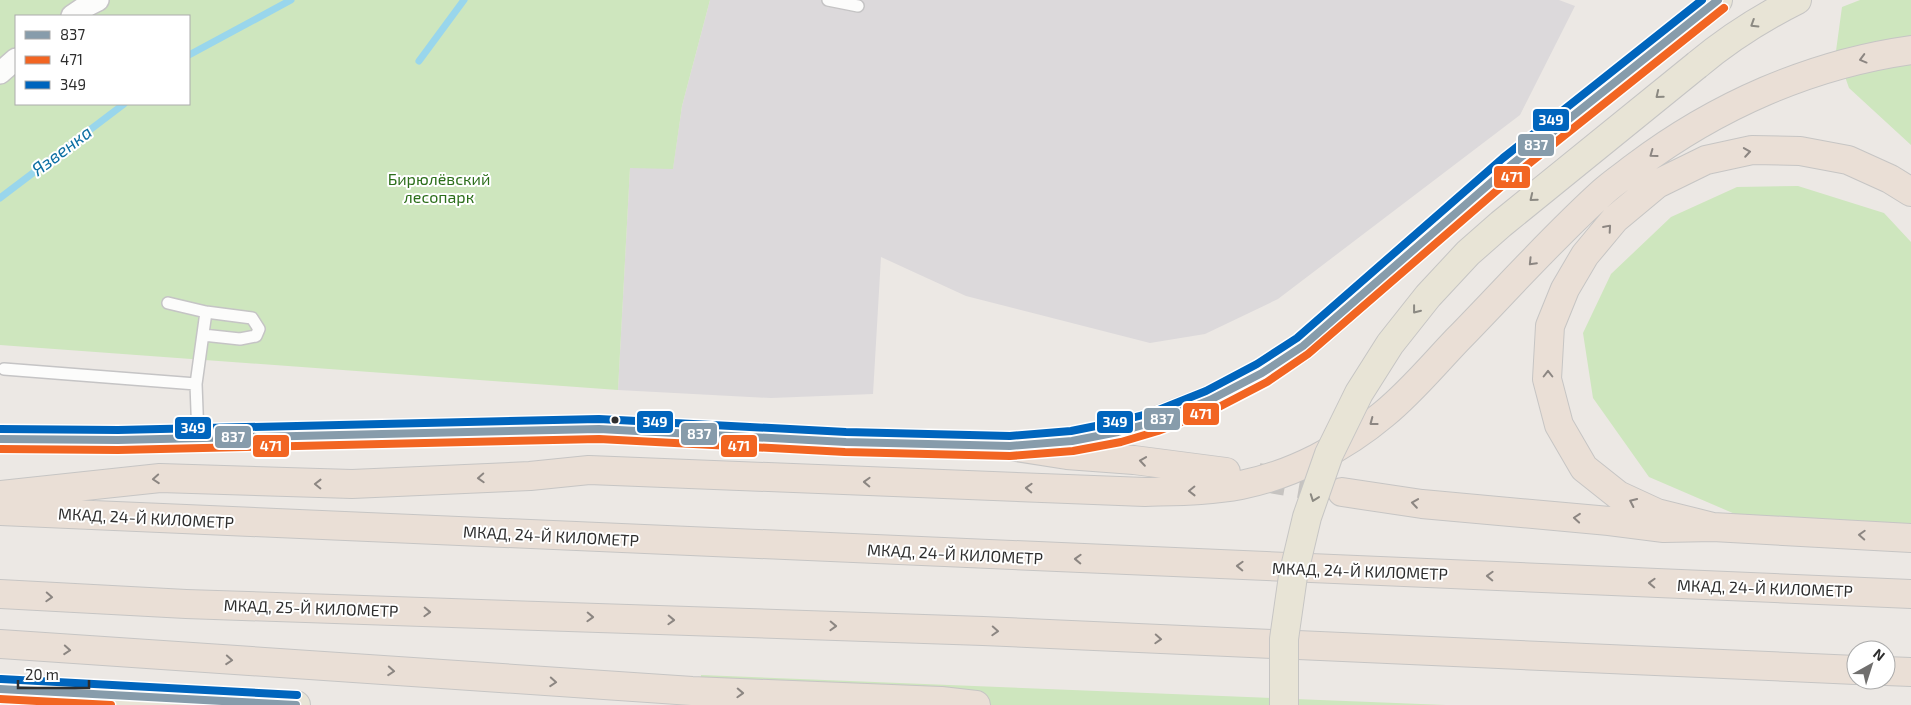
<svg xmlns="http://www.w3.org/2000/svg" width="1911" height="705" viewBox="0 0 1911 705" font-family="'Exo 2',sans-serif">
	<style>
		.industrial { fill: #dcd9db }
		.green { fill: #cee6be; fill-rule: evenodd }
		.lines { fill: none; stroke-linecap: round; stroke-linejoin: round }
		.stream { stroke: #99d6ec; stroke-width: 7 }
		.highway-tunnel { stroke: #c6c3c0; stroke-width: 28; stroke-dasharray: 28 14; stroke-linecap: butt }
		.lane-casing { stroke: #c5c4c5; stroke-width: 14 }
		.street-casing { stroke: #c5c4c5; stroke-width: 24 }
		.primary-casing { stroke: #c6c5c4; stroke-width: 30 }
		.highway-casing { stroke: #c6c5c4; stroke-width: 30 }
		.lane { stroke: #fcfcfb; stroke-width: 11 }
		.street { stroke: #fcfcfb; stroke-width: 21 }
		.primary { stroke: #e8e4d6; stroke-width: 28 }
		.highway { stroke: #eadfd6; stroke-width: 28 }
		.primary-bridge-casing { stroke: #c6c5c4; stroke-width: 30; stroke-linecap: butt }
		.primary-bridge { stroke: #e8e4d6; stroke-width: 28 }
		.bus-1-casing { stroke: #fff; stroke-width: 11 }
		.bus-2-casing { stroke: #fff; stroke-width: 11 }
		.bus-3-casing { stroke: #fff; stroke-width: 11 }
		.bus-1 { stroke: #879cab; stroke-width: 8 }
		.bus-2 { stroke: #f26522; stroke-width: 8 }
		.bus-3 { stroke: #0065bd; stroke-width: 8 }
		.oneway { stroke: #8b8982 }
		.oneway2 { stroke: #8c8682 }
		.bus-dot { fill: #2e2e2e; stroke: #fff; stroke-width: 2 }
		.labels { text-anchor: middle; stroke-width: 4; stroke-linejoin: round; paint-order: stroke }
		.park-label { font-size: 16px; fill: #2c6e1b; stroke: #fff }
		.street-label { font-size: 16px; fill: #2e2e2e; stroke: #fff }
		.water-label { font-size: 18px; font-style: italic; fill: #0d6fa3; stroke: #fff }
		.line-badge { stroke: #fff; stroke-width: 2 }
		.badge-label { font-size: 14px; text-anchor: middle; font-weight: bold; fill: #fff }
	</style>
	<rect width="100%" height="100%" fill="#ece8e4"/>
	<path class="industrial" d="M 710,0 L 1559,0 L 1575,6 L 1520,115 L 1278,299 L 1205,334 L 1150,343 L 966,296 L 881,257 L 873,394 L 771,398 L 618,390 L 630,168 L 673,168 L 682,106 Z"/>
	<path class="green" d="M 0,0 L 710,0 L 682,106 L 673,169 L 630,168 L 618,390 L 0,345 ZM 16,16 L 189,16 L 189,104 L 16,104 Z
		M 1860,0 L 1911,0 L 1911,145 L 1849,88 L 1836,51 L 1842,7 Z
		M 1798,186 L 1884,213 L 1911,242 L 1911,525 L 1735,514 L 1649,477 L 1593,398 L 1583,333 L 1611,274 L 1671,217 L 1737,187 Z
		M 701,675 L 1446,705 L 699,705 Z"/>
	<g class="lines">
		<path class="stream" d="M 189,55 L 291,0
			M 419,61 L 464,0
			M 0,198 L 124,104"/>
		<path class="highway-tunnel" d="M 1258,477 L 1341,491"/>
		<defs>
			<path id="lane" d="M 828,0 L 858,6
				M 168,303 L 206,312 L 252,318 L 259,329 L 256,336 L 240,339 L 203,335
				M 4,369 L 196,384 L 198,437
				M 196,384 L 206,312"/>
			<path id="street" d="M 72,16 L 88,5 L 98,0
				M 0,73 L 16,59"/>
			<path id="primary" d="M 1697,65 C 1728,39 1761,18 1797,0
				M 1031,444 L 1072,441 L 1118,432 L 1154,422 L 1210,400 L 1262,373 L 1303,346 L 1510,166 L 1718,0
				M 0,689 L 296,705"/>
			<path id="highway" d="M 0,439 L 118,440 L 599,429 L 846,442 L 1010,446 L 1067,455 L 1134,460 L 1226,472
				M 1342,492 L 1422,504 L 1609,521 L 1664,528 L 1713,527 L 1911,538
				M 0,495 L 160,478 L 352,484 L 530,476 L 589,470 L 1145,492 C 1178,491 1210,491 1241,485 C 1292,475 1345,447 1384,414 C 1411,392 1434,364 1458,339 C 1506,290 1552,238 1603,192 C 1613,183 1625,175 1635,167 C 1716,106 1811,64 1911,50
				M 0,511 L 1911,594
				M 1713,527 L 1657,513 L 1618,495 L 1584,468 L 1559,425 L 1547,379 L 1550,326 L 1565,289 L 1585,255 L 1615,219 L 1657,184 L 1706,160 L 1752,150 L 1800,151 L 1848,160 L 1890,179 L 1911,192
				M 0,594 L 186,604 L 983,631 L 1856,670
				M 0,644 L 692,691 L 941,701 L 976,705
				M 1886,671 L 1911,672"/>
		</defs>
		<use href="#lane" class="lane-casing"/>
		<use href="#street" class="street-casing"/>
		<use href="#primary" class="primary-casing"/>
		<use href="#highway" class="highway-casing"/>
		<use href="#lane" class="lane"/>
		<use href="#street" class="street"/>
		<use href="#primary" class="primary"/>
		<use href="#highway" class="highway"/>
		<defs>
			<path id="primary-bridge" d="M 1284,705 L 1284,639 L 1293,576 L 1307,517 L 1329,454 L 1359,393 L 1390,344 L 1428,296 L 1468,253 L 1501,224 L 1697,65"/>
		</defs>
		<use href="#primary-bridge" class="primary-bridge-casing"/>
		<use href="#primary-bridge" class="primary-bridge"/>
		<defs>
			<path id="bus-1" d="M 0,439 L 118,440 L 599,429 L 846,442 L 1010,446 L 1072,441 L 1118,432 L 1154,422 L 1210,400 L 1262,373 L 1303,346 L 1510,166 L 1718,0
				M 0,689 L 296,705"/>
			<path id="bus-2" d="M 0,449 L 118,450 L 599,439 L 845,452 L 1010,456 L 1073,451 L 1121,442 L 1158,431 L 1215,409 L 1267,382 L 1308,354 L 1516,174 L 1724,8
				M 0,699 L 111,705"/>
			<path id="bus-3" d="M 0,429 L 118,430 L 599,419 L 846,432 L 1010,436 L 1071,431 L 1116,422 L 1151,413 L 1206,391 L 1257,364 L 1297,338 L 1503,158 L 1702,0
				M 1,679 L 297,695"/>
		</defs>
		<use href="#bus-1" class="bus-1-casing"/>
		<use href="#bus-2" class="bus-2-casing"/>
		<use href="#bus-3" class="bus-3-casing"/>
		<use href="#bus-1" class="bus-1"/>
		<use href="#bus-2" class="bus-2"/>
		<use href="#bus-3" class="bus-3"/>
	</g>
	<defs><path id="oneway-chevron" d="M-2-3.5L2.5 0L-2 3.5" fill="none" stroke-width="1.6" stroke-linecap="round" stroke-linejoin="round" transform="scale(1.25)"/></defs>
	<g class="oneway">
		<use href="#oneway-chevron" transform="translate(1754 24) rotate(148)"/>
		<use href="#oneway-chevron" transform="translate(1659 95) rotate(141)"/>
		<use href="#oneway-chevron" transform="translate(1533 198) rotate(141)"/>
		<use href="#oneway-chevron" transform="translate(1416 310) rotate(128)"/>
		<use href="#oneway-chevron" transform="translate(1314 498) rotate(110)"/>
	</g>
	<g class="oneway2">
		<use href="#oneway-chevron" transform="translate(1863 59) rotate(165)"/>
		<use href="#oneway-chevron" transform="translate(1747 152) rotate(-9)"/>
		<use href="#oneway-chevron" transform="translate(1653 154) rotate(144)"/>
		<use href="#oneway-chevron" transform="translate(1608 228) rotate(-49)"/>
		<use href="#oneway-chevron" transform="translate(1532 262) rotate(134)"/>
		<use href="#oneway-chevron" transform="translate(1548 374) rotate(-90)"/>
		<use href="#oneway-chevron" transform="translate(1373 422) rotate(143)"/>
		<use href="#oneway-chevron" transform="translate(1143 461) rotate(-172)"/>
		<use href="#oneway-chevron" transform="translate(481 478) rotate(177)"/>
		<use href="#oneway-chevron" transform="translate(156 479) rotate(176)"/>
		<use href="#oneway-chevron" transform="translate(867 482) rotate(-178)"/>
		<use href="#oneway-chevron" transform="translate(318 484) rotate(-179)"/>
		<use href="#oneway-chevron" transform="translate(1029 488) rotate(-178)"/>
		<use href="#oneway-chevron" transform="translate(1192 491) rotate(179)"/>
		<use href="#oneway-chevron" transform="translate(1633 502) rotate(-155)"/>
		<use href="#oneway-chevron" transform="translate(1415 503) rotate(-172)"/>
		<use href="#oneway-chevron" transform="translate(1577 518) rotate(-175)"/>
		<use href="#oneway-chevron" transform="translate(1862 535) rotate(-177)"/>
		<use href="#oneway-chevron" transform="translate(1078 559) rotate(-178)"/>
		<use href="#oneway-chevron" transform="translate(1240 566) rotate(-178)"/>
		<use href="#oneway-chevron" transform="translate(1490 576) rotate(-178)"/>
		<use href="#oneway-chevron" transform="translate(1652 583) rotate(-178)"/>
		<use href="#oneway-chevron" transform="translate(49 597) rotate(3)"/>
		<use href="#oneway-chevron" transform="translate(427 612) rotate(2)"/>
		<use href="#oneway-chevron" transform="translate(590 617) rotate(2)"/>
		<use href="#oneway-chevron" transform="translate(671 620) rotate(2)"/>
		<use href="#oneway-chevron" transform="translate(833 626) rotate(2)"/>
		<use href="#oneway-chevron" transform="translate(995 631) rotate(3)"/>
		<use href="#oneway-chevron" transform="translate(1158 639) rotate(3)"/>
		<use href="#oneway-chevron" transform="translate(67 650) rotate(4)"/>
		<use href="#oneway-chevron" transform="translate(229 660) rotate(4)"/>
		<use href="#oneway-chevron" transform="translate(391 671) rotate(4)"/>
		<use href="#oneway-chevron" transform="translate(553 682) rotate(4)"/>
		<use href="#oneway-chevron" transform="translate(740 693) rotate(2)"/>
	</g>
	<circle class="bus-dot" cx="615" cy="420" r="4.5"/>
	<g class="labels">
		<g class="park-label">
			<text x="439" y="185">Бирюлёвский<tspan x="439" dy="18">лесопарк</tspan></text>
		</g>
		<g class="street-label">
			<text transform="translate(146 518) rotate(3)" y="6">МКАД, 24-Й КИЛОМЕТР</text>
			<text transform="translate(551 536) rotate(3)" y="6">МКАД, 24-Й КИЛОМЕТР</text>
			<text transform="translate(955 554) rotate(3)" y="6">МКАД, 24-Й КИЛОМЕТР</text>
			<text transform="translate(1360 571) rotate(2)" y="6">МКАД, 24-Й КИЛОМЕТР</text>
			<text transform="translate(1765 588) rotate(2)" y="6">МКАД, 24-Й КИЛОМЕТР</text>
			<text transform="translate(311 608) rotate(2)" y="6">МКАД, 25-Й КИЛОМЕТР</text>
		</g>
		<g class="water-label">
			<text transform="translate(62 151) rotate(-37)" y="6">Язвенка</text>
		</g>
	</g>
	<g class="line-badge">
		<rect x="1532" y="108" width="38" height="24" rx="5" fill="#0065bd"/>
		<rect x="1517" y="133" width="38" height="24" rx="5" fill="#879cab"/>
		<rect x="1493" y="165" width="38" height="24" rx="5" fill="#f26522"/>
		<rect x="1182" y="402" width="38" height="24" rx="5" fill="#f26522"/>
		<rect x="1143" y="407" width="38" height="24" rx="5" fill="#879cab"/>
		<rect x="636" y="410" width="38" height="24" rx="5" fill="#0065bd"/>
		<rect x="1096" y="410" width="38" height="24" rx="5" fill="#0065bd"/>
		<rect x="174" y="416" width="38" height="24" rx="5" fill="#0065bd"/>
		<rect x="680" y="422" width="38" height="24" rx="5" fill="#879cab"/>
		<rect x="214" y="425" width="38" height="24" rx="5" fill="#879cab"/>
		<rect x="720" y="434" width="38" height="24" rx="5" fill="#f26522"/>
		<rect x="252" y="434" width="38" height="24" rx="5" fill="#f26522"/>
	</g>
	<g class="badge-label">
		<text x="1551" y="125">349</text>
		<text x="1536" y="150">837</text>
		<text x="1512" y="182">471</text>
		<text x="1201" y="419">471</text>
		<text x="1162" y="424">837</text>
		<text x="655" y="427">349</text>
		<text x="1115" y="427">349</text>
		<text x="193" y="433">349</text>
		<text x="699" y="439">837</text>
		<text x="233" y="442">837</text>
		<text x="739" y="451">471</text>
		<text x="271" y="451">471</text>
	</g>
	<rect x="15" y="15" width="175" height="90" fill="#ffffff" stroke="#ababab"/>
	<rect x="25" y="31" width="25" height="8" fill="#879cab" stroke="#ababab"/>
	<text x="60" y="40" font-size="15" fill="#2e2e2e">837</text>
	<rect x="25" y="56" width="25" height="8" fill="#f26522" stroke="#ababab"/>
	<text x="60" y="65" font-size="15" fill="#2e2e2e">471</text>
	<rect x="25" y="81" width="25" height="8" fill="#0065bd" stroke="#ababab"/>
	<text x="60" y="90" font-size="15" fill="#2e2e2e">349</text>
	<g transform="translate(1871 665) rotate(39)"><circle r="24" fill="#ffffff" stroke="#ababab"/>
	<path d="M0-4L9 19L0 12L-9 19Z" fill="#706f6e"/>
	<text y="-8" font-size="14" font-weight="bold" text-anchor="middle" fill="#2e2e2e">N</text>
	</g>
	<path d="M18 680v8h71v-8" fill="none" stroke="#2e2e2e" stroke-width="2.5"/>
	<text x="25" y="680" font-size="15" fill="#2e2e2e" stroke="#ffffff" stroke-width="4" paint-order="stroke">20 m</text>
</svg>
